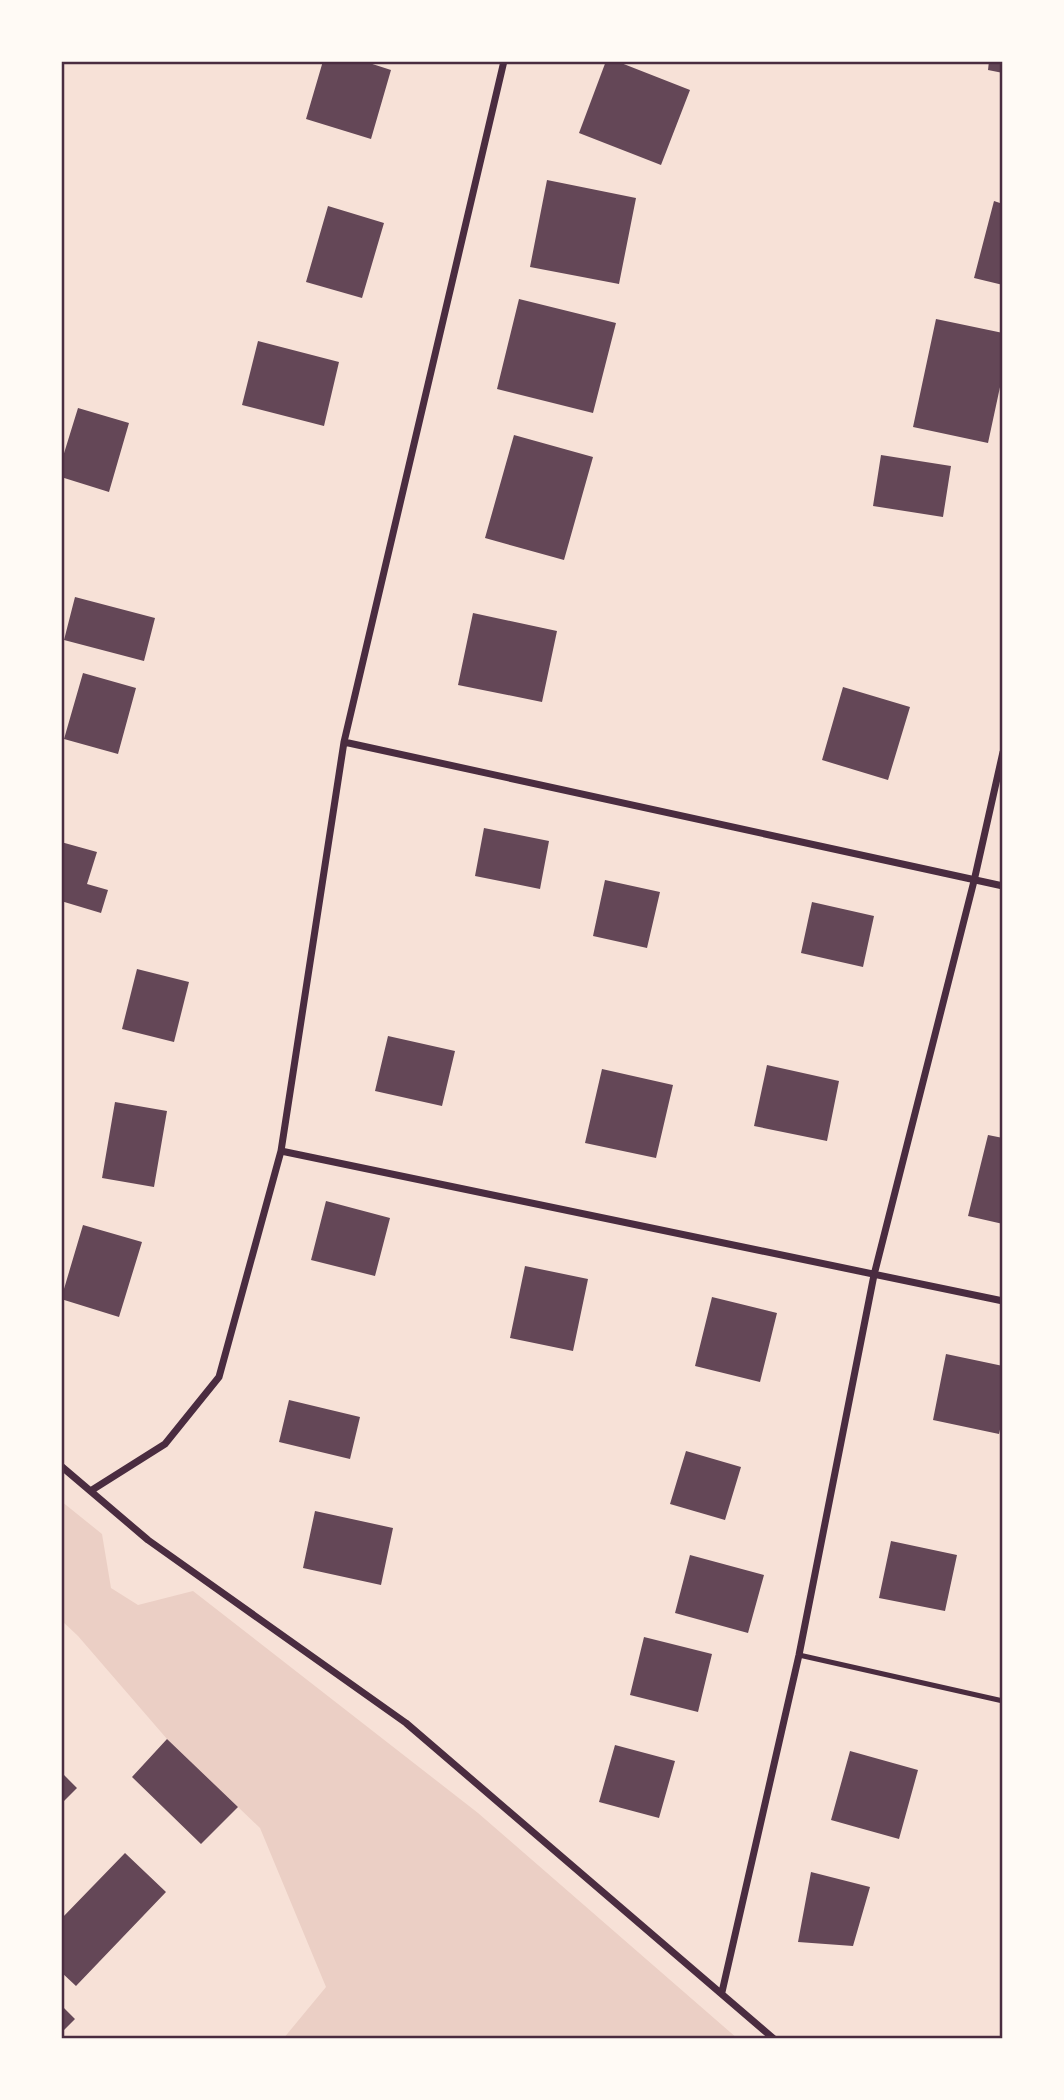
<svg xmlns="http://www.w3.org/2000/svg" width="1064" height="2100" viewBox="0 0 1064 2100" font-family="'Nunito Sans',sans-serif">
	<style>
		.green { fill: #ebcfc5 }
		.building { fill: #644757 }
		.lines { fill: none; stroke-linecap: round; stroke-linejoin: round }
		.service { stroke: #4a2c40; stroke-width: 5 }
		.minor { stroke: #4a2c40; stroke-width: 7 }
		.neatline { fill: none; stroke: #4a2c40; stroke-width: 2.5 }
	</style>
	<rect width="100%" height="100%" fill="#f7e1d7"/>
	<path class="green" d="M 61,1501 L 102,1534 L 111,1588 L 138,1605 L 193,1591 L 478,1813 L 738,2039 L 283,2039 L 326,1987 L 260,1828 L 167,1739 L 78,1636 L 61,1620 Z"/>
	<path class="building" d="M 323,61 L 363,61 L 391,70 L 371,139 L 306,119 Z
		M 606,61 L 616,61 L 690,90 L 661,165 L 579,133 Z
		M 989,61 L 1003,61 L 1003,73 L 988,70 Z
		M 547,180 L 636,198 L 619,284 L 530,267 Z
		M 994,201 L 1003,204 L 1003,285 L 974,278 Z
		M 328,206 L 384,223 L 362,298 L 306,282 Z
		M 519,299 L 616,323 L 593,413 L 497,389 Z
		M 936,319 L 1003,333 L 1003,373 L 988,443 L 913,427 Z
		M 258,341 L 339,362 L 324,426 L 242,405 Z
		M 78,408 L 129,423 L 109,492 L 61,477 L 61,463 Z
		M 514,435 L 593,457 L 564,560 L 485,538 Z
		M 881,455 L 951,466 L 943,517 L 873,506 Z
		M 75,597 L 155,618 L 144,661 L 64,640 Z
		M 473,613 L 557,631 L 542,702 L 458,685 Z
		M 83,673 L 136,688 L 118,754 L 64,739 Z
		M 843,687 L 910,707 L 888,780 L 822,760 Z
		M 484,828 L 549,841 L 540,889 L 475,876 Z
		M 61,842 L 97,852 L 87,884 L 108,890 L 101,913 L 61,901 Z
		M 605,880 L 660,892 L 647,948 L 593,936 Z
		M 812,902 L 874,916 L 863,967 L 801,953 Z
		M 137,969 L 189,982 L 174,1042 L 122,1029 Z
		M 388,1036 L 455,1051 L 442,1106 L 375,1091 Z
		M 767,1065 L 839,1081 L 827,1141 L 754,1126 Z
		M 602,1069 L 673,1085 L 656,1158 L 585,1143 Z
		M 115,1102 L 167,1111 L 154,1187 L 102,1178 Z
		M 988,1135 L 1003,1138 L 1003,1224 L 968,1216 Z
		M 326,1201 L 390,1218 L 375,1276 L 311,1260 Z
		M 83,1225 L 142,1242 L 119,1317 L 61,1299 Z
		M 525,1266 L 588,1279 L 573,1351 L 510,1338 Z
		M 712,1297 L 777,1313 L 760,1382 L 695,1366 Z
		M 946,1354 L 1003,1366 L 1003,1416 L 999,1434 L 933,1420 Z
		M 289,1400 L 360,1417 L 350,1459 L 279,1442 Z
		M 686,1451 L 741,1467 L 725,1520 L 670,1504 Z
		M 315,1511 L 393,1528 L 381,1585 L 303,1568 Z
		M 891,1541 L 957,1555 L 945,1611 L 879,1598 Z
		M 690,1555 L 764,1575 L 748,1633 L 675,1613 Z
		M 644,1637 L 712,1654 L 698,1712 L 630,1695 Z
		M 167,1739 L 238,1807 L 201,1844 L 132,1777 Z
		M 615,1745 L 675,1761 L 659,1818 L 599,1802 Z
		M 850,1751 L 918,1770 L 899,1839 L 831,1820 Z
		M 61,1772 L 77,1788 L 61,1804 Z
		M 125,1853 L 166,1892 L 76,1986 L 61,1972 L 61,1919 Z
		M 811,1872 L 870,1887 L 853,1946 L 798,1942 Z
		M 61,2005 L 75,2019 L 61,2033 Z"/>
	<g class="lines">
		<path class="service" d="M 799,1655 L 1003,1701"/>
		<path class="minor" d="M 344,742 L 1003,886
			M 281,1151 L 1003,1301
			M 61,1466 L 148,1540 L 406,1723 L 774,2039
			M 92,1490 L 165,1444 L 219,1377 L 281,1151 L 344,742 L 504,61
			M 722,1992 L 799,1655 L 874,1275 L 974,881 L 1003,752"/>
	</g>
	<rect width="1064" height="2100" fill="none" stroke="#fffaf5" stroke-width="126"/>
	<rect x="63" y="63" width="938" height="1974" class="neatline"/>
</svg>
